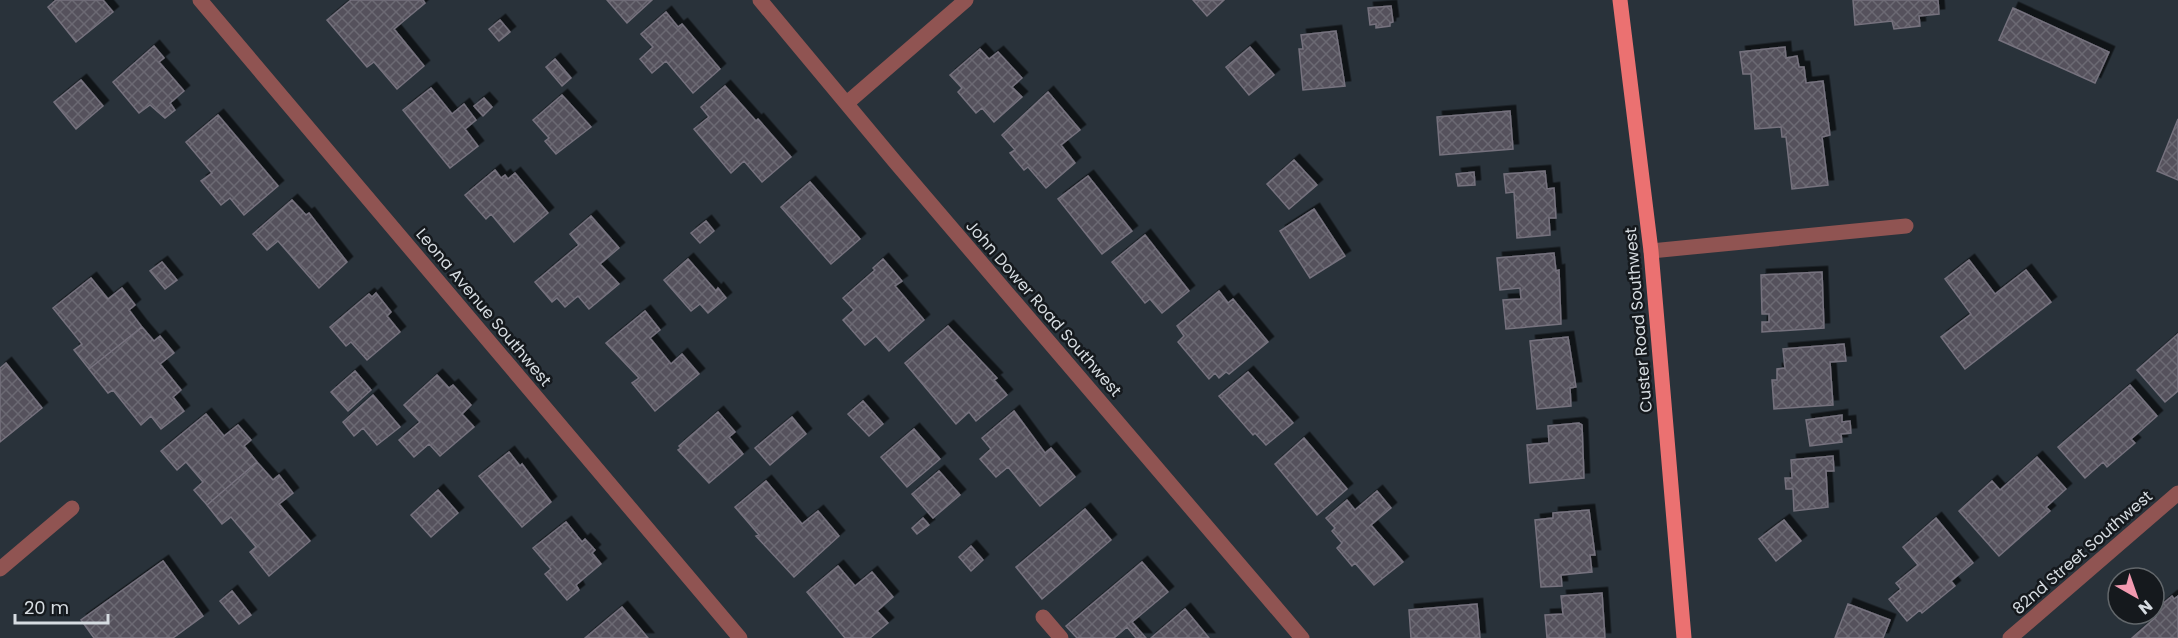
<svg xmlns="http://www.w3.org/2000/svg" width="2178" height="638" viewBox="0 0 2178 638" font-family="Poppins,sans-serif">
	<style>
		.building { fill: url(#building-cross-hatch); stroke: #76727e; stroke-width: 1.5; filter: url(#shadow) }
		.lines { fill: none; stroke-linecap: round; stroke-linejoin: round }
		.minor { stroke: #905452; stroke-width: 15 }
		.major { stroke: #eb7171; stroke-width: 15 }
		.labels { text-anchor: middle; stroke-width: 5; stroke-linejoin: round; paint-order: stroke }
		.street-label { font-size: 16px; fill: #d6dce1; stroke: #15191d }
	</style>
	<defs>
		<pattern id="building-cross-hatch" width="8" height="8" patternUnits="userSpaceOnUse" patternTransform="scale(1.5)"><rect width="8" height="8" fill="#54515c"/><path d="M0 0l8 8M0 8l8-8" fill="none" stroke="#6c6973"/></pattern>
		<filter id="shadow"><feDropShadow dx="5.5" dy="-5.5" stdDeviation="0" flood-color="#0009"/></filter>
	</defs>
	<rect width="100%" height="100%" fill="#29323a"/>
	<path class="building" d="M 56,0 L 103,0 L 113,12 L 76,42 L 48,7 Z
		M 351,0 L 423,0 L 425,3 L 394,29 L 424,66 L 397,89 L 374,62 L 367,67 L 327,20 Z
		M 607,0 L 652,0 L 627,23 Z
		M 1193,0 L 1224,0 L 1207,16 Z
		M 1853,0 L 1938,0 L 1939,14 L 1919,16 L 1920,26 L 1894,29 L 1892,21 L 1855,25 Z
		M 1391,6 L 1393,22 L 1390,23 L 1390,26 L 1376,28 L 1376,24 L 1370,25 L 1368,8 Z
		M 2013,8 L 2109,52 L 2095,83 L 1999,40 Z
		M 666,12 L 678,27 L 682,24 L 720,69 L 693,93 L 666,61 L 652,73 L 640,59 L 653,47 L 641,34 Z
		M 500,20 L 510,32 L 499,41 L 489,29 Z
		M 1336,31 L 1345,86 L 1303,90 L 1299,49 L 1303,49 L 1301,35 Z
		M 154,46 L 164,58 L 159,62 L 184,91 L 170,103 L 175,110 L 165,118 L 150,105 L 139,113 L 113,82 Z
		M 1250,47 L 1274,75 L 1249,95 L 1226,67 Z
		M 1785,47 L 1786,58 L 1797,56 L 1799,67 L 1804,67 L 1806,83 L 1823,81 L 1830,135 L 1822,137 L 1828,185 L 1792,189 L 1786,137 L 1782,137 L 1781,127 L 1755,129 L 1751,74 L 1743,74 L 1740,52 Z
		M 980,49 L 989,59 L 998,52 L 1022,78 L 1012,87 L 1022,97 L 994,122 L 982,108 L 976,113 L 958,92 L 962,88 L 950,75 Z
		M 555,59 L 571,78 L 562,86 L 546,67 Z
		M 81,80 L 103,106 L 76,129 L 54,102 Z
		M 725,86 L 756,121 L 758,119 L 791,157 L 762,182 L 744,161 L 731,173 L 694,129 L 709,117 L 701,107 Z
		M 431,88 L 452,114 L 464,104 L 476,120 L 465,129 L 478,146 L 450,168 L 403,110 Z
		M 1048,92 L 1080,130 L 1061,145 L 1075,163 L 1046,188 L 1028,167 L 1024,170 L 1010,153 L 1015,150 L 1002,135 Z
		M 562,95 L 591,127 L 556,154 L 545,141 L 549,138 L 533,120 Z
		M 484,98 L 492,107 L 483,116 L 474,106 Z
		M 1510,111 L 1513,149 L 1440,155 L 1437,117 Z
		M 218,115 L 278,186 L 244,215 L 230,198 L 221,205 L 201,181 L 212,173 L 186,142 Z
		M 2178,119 L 2178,180 L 2157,171 Z
		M 1294,160 L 1317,185 L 1289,209 L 1267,184 Z
		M 495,170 L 501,178 L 505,175 L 508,179 L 515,173 L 548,213 L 514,242 L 491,214 L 486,219 L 465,195 Z
		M 1545,171 L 1547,189 L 1554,188 L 1556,218 L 1549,218 L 1550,235 L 1517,238 L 1514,192 L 1506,193 L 1504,174 Z
		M 1474,172 L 1475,185 L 1458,186 L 1456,174 Z
		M 1088,176 L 1132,231 L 1102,254 L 1058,199 Z
		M 810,182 L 860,239 L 831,264 L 781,207 Z
		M 292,200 L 306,215 L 309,213 L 347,262 L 319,288 L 278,241 L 267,250 L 253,234 Z
		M 1314,209 L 1345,256 L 1310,278 L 1280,231 Z
		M 591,216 L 619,248 L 600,264 L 619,284 L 589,309 L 578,296 L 565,307 L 557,298 L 552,302 L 535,282 L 579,245 L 570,234 Z
		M 706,221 L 714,231 L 700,243 L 691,233 Z
		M 1145,235 L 1189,291 L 1162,313 L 1150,299 L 1145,303 L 1112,262 Z
		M 1554,253 L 1556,271 L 1559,270 L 1561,324 L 1506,329 L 1503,300 L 1521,299 L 1520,288 L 1500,290 L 1497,258 Z
		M 688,259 L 716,291 L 718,288 L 726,298 L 708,313 L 700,304 L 691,311 L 664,280 Z
		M 883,259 L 902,281 L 895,286 L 924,320 L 889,351 L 876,336 L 865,345 L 843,320 L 854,310 L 843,298 L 875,270 L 873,268 Z
		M 1969,260 L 1995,294 L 2026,270 L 2051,302 L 1965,369 L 1941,337 L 1971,314 L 1945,279 Z
		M 162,262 L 177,280 L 165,289 L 150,271 Z
		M 1822,272 L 1824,328 L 1762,332 L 1762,322 L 1769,322 L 1769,314 L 1762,314 L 1761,275 Z
		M 91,278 L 108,299 L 122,288 L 135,305 L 129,310 L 142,327 L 89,369 L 74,350 L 82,344 L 53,308 Z
		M 1219,291 L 1228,303 L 1233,299 L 1268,342 L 1229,374 L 1226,372 L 1219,378 L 1215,373 L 1209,379 L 1178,342 L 1184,336 L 1177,326 Z
		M 376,293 L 391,312 L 387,316 L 400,332 L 367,360 L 351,342 L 346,346 L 330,327 L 369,294 L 372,297 Z
		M 645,311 L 660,330 L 650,338 L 671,364 L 682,354 L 699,374 L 655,411 L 632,383 L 639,378 L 606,343 Z
		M 948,326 L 997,378 L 994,380 L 1007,395 L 976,421 L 969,412 L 956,424 L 905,363 Z
		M 142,327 L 154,341 L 160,336 L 174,353 L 160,364 L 181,390 L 173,397 L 184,411 L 161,429 L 151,416 L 141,425 L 113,390 L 108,393 L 89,369 Z
		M 2178,334 L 2178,391 L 2165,402 L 2137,370 Z
		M 1568,337 L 1576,387 L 1570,388 L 1571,406 L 1537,409 L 1530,341 Z
		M 1844,344 L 1846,361 L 1830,362 L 1833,405 L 1774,409 L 1772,380 L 1777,380 L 1777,369 L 1785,368 L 1783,349 Z
		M 6,363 L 42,408 L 0,442 L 0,368 Z
		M 355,371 L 371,390 L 348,411 L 331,392 Z
		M 1248,372 L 1293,423 L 1266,445 L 1255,433 L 1253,435 L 1219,396 Z
		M 437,375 L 449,388 L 453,385 L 471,405 L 462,414 L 474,427 L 440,456 L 429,444 L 414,457 L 399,440 L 420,422 L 404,405 Z
		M 2130,385 L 2157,416 L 2131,439 L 2135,443 L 2107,467 L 2103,462 L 2085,478 L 2058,447 Z
		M 373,395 L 400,427 L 377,445 L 363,428 L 354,436 L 343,422 Z
		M 863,401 L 883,424 L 869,436 L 848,414 Z
		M 1014,411 L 1045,453 L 1051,448 L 1075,477 L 1040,506 L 1008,467 L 996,477 L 980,459 L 991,449 L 982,438 Z
		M 718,412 L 735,432 L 729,437 L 743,454 L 709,483 L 678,450 L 681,448 L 679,446 Z
		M 206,414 L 224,436 L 238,425 L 251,440 L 244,446 L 257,462 L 207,505 L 194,490 L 203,482 L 186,462 L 177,470 L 161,451 Z
		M 1842,415 L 1842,422 L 1850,421 L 1851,433 L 1841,434 L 1842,442 L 1810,446 L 1806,420 Z
		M 792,417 L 806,434 L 770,465 L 755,448 Z
		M 1579,423 L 1582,425 L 1584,478 L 1530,483 L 1527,445 L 1549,443 L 1548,426 Z
		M 914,429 L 940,459 L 907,487 L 881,457 Z
		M 1304,438 L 1347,489 L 1317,515 L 1275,464 Z
		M 509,452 L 520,466 L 522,464 L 551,502 L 522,527 L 479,476 Z
		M 1833,456 L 1834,471 L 1826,471 L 1828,507 L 1794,511 L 1793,489 L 1786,489 L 1785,478 L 1792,478 L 1791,460 Z
		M 2037,457 L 2066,489 L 2046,507 L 2050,511 L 1999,556 L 1959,511 L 1992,481 L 2000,490 Z
		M 257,462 L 273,480 L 279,475 L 293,493 L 279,504 L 310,541 L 269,576 L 250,552 L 256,547 L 231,517 L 222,524 L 207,505 Z
		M 939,471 L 960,495 L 933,518 L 912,494 Z
		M 766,481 L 802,524 L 818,511 L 839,536 L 794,577 L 756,536 L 759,535 L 735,507 Z
		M 438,490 L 458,513 L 431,537 L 411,515 Z
		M 1377,491 L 1391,508 L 1371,525 L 1403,562 L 1374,585 L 1355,563 L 1352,566 L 1337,548 L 1342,543 L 1332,531 L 1335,528 L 1326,518 L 1347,500 L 1355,510 Z
		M 1085,509 L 1111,540 L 1042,599 L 1016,567 Z
		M 1589,510 L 1595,555 L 1590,555 L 1592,572 L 1561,575 L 1562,586 L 1541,587 L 1535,520 L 1553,518 L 1553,513 Z
		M 923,518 L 929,525 L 917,534 L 912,528 Z
		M 1936,518 L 1973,563 L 1951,581 L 1955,586 L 1922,613 L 1920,610 L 1907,621 L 1889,599 L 1901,589 L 1896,583 L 1918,565 L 1903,547 Z
		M 1784,520 L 1801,541 L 1776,561 L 1759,539 Z
		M 566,522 L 582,542 L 585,539 L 595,550 L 592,553 L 601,564 L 576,585 L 579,590 L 567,600 L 545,574 L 551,569 L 533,548 Z
		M 971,546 L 983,560 L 971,571 L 959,557 Z
		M 163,561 L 203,616 L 173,638 L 94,638 L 81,620 Z
		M 1142,562 L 1168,592 L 1132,622 L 1146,638 L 1136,638 L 1127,627 L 1114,638 L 1077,638 L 1066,626 Z
		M 838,566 L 855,586 L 872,572 L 893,597 L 877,611 L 888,623 L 870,638 L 845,638 L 807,592 Z
		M 232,591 L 251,615 L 239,624 L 220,601 Z
		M 1602,593 L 1605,638 L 1547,638 L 1545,615 L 1563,614 L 1561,596 Z
		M 2172,596 L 2174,599 L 2178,596 L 2178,638 L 2132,638 L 2156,617 L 2154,611 Z
		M 1477,604 L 1480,638 L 1411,638 L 1409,610 Z
		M 1848,604 L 1890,620 L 1883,638 L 1835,638 Z
		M 622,607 L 648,638 L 585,638 Z
		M 1185,609 L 1209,638 L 1151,638 Z"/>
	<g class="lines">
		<path class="minor" d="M 200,0 L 740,638
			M 760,0 L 896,163 L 1302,638
			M 847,103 L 966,0
			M 1651,251 L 1906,226
			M 0,569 L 72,508
			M 1043,617 L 1061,638
			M 2010,638 L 2178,493"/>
		<path class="major" d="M 1620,0 L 1651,251 L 1684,638"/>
	</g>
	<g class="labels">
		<g class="street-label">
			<text transform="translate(484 307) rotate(50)" y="6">Leona Avenue Southwest</text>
			<text transform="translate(1044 308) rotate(49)" y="6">John Dower Road Southwest</text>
			<text transform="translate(1638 320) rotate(-95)" y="6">Custer Road Southwest</text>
			<text transform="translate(2082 552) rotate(-41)" y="6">82nd Street Southwest</text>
		</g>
	</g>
	<g transform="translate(2136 596) rotate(140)"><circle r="28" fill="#15191d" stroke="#62676b" stroke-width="1.5"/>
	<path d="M0-4.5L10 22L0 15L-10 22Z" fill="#f29ab0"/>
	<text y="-9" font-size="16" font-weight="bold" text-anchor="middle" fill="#d6dce1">N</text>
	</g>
	<path d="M15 614v9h93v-9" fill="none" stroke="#d6dce1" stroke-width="3"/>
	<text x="24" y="614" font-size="18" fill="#d6dce1" stroke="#15191d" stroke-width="4.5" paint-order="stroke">20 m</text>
</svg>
